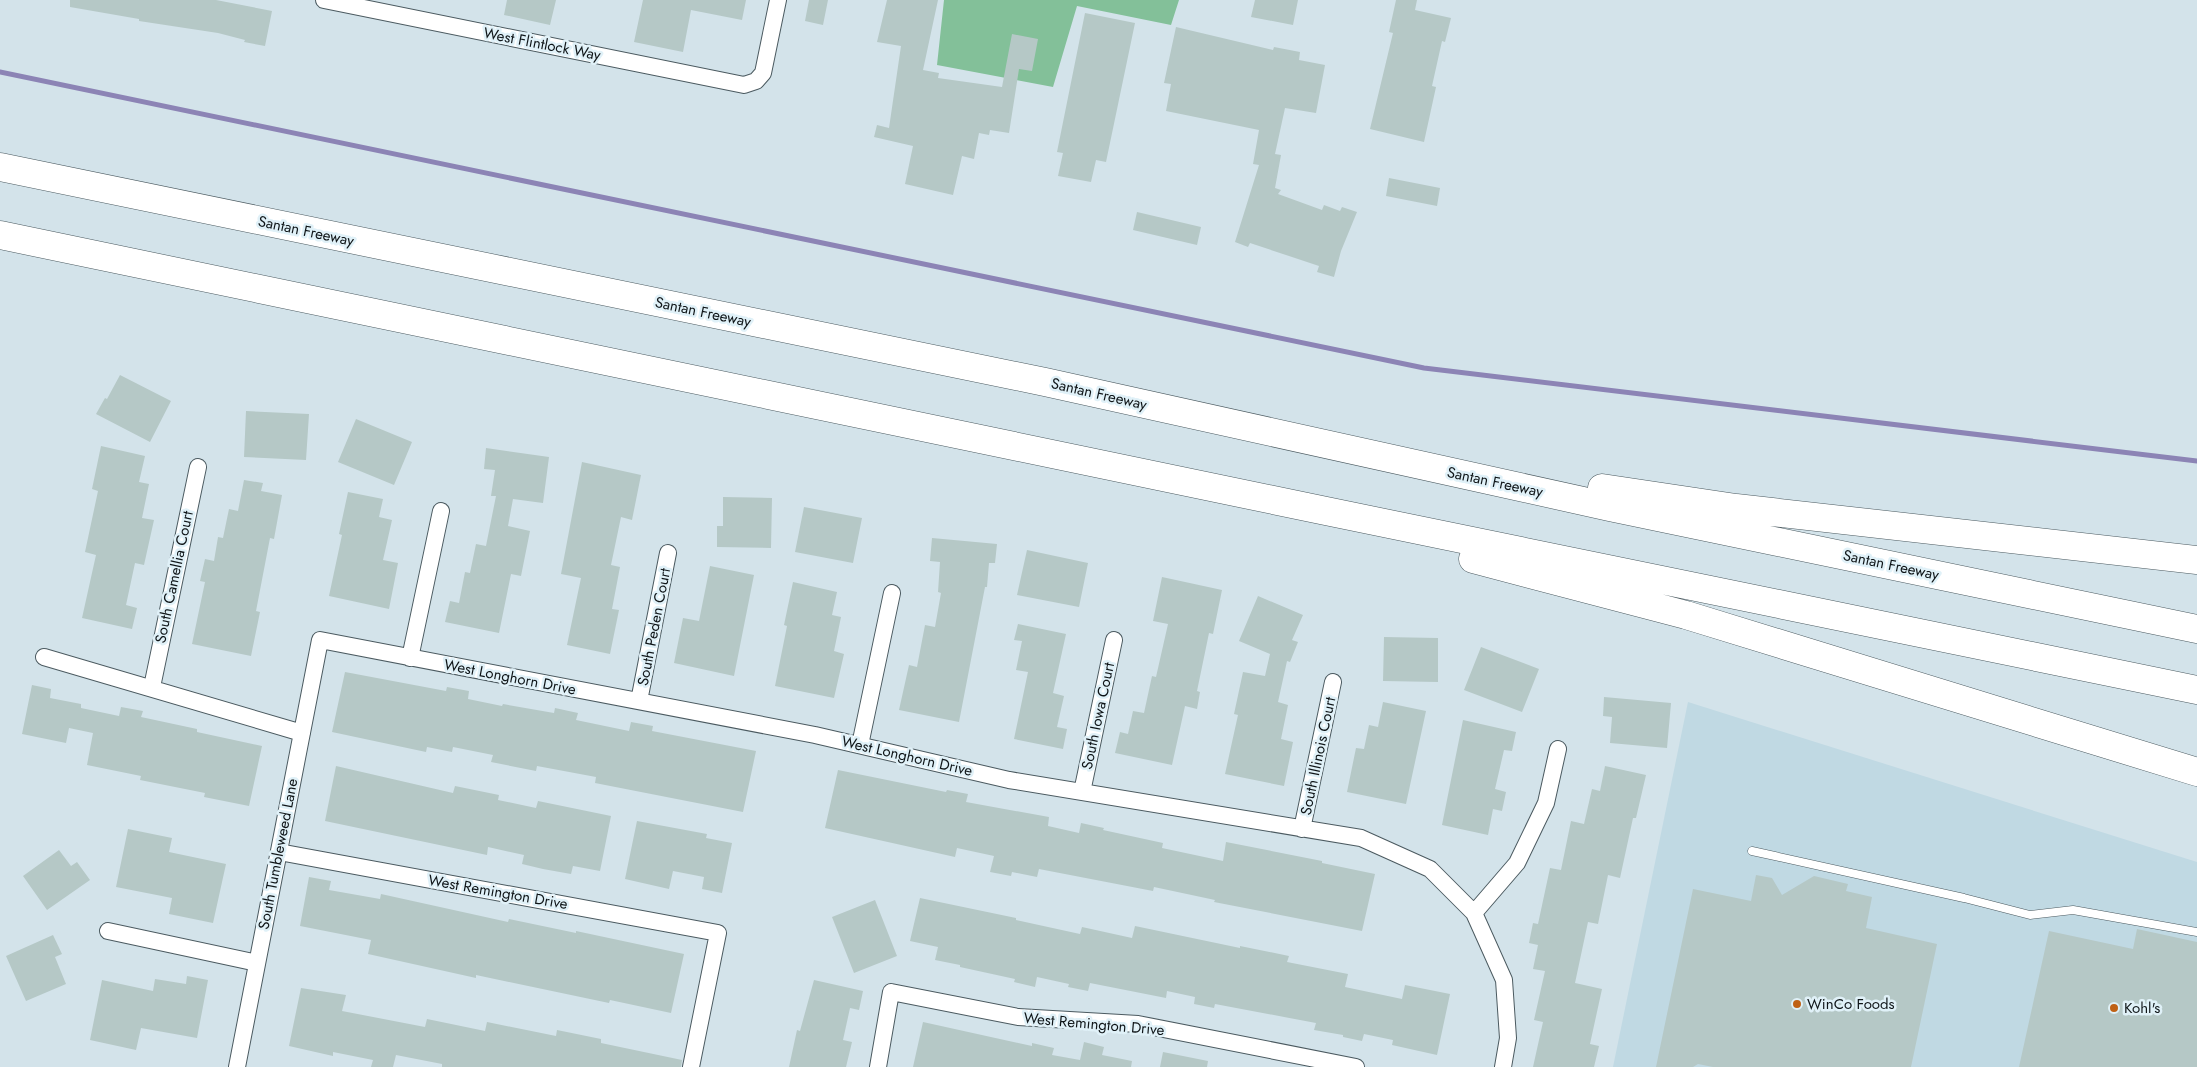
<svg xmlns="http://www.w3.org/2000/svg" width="2197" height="1067" viewBox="0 0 2197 1067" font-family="Jost,sans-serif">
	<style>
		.built { fill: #c0d9e3 }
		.green { fill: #83c099 }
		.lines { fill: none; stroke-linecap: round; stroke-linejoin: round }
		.stream { stroke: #8c84b5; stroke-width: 5 }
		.building { fill: #b5c8c6 }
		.service-casing { stroke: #4b5a60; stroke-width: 9 }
		.minor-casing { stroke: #4b5a60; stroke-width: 18 }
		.motorway-casing { stroke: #4b5a60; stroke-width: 29 }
		.service { stroke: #fff; stroke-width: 8 }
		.minor { stroke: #fff; stroke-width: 16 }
		.motorway { stroke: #fff; stroke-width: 28 }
		.poi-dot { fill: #bf6115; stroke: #e0f1f8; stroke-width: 2 }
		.labels { text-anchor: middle; stroke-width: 5; stroke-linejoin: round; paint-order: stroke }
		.street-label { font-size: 15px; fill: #0f1518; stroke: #e0f1f8 }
		.poi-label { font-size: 15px; fill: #0f1518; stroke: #e0f1f8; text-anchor: start }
	</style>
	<rect width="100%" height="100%" fill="#d3e3ea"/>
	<path class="built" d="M 1688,702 L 2197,862 L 2197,1067 L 1613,1067 Z"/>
	<path class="green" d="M 944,0 L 1179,0 L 1171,25 L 1077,6 L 1053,87 L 937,65 Z"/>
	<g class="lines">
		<path class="stream" d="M 0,72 L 1424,368 L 2197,461"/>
	</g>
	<path class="building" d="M 70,0 L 216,0 L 272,11 L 265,46 L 244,42 L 245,40 L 218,33 L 139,21 L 139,19 L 70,7 Z
		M 507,0 L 556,0 L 550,25 L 504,15 Z
		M 643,0 L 746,0 L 742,20 L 691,10 L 683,52 L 634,42 Z
		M 809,0 L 828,0 L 823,25 L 805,21 Z
		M 887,0 L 938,0 L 923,70 L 939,73 L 938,78 L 1002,87 L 1012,34 L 1038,39 L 1032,71 L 1019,69 L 1009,133 L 990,130 L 989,135 L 979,133 L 974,159 L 962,156 L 953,195 L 905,184 L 913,146 L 874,137 L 877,125 L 889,128 L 901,46 L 877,42 Z
		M 1255,0 L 1298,0 L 1293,25 L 1251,17 Z
		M 1396,0 L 1417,0 L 1415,10 L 1451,18 L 1445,42 L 1442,41 L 1432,86 L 1436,87 L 1424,142 L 1370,129 L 1393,33 L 1389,32 Z
		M 1085,13 L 1135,23 L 1106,162 L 1096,160 L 1091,182 L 1058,176 L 1063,153 L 1057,152 Z
		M 1176,27 L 1273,50 L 1274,47 L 1300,52 L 1299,60 L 1325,65 L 1316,113 L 1285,108 L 1275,154 L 1281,155 L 1275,188 L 1281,190 L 1278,194 L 1322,210 L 1324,205 L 1340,211 L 1342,207 L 1357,212 L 1341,251 L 1334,277 L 1317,272 L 1319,266 L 1250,243 L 1248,247 L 1235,242 L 1259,165 L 1253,164 L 1259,130 L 1166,111 L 1171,84 L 1164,83 Z
		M 1389,178 L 1440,188 L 1437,206 L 1386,196 Z
		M 1137,212 L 1201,227 L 1197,245 L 1133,230 Z
		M 120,375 L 171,401 L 150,442 L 96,414 L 105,398 L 107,399 Z
		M 246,411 L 309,414 L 306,460 L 244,457 Z
		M 356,419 L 412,442 L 394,485 L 338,462 Z
		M 101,446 L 145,456 L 139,482 L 149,484 L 142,518 L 154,520 L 144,565 L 135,563 L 126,605 L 137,608 L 132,629 L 82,618 L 96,555 L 85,552 L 98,491 L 92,489 Z
		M 486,448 L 549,457 L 543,503 L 513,499 L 508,526 L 530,531 L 521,576 L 511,574 L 499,633 L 445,622 L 450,601 L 459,603 L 465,572 L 470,573 L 476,544 L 486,546 L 496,496 L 491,496 L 495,470 L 484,469 Z
		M 582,462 L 641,475 L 632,520 L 621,517 L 611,565 L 620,567 L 612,609 L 619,610 L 610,654 L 567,645 L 581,578 L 561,574 Z
		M 244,480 L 263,483 L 261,491 L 282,495 L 274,539 L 270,538 L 256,611 L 260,612 L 251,656 L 192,644 L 205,582 L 200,581 L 205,559 L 214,561 L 218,537 L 223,538 L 229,509 L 238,511 Z
		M 348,492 L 383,499 L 379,517 L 392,520 L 383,560 L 398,563 L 389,609 L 329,596 L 342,535 L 339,534 Z
		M 723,497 L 772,498 L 771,548 L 717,547 L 717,526 L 723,526 Z
		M 804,507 L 862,518 L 853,563 L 795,552 Z
		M 932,538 L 997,544 L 995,563 L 989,563 L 987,587 L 985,587 L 959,722 L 899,710 L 909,665 L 917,667 L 925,625 L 935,627 L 941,593 L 938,592 L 940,562 L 930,561 Z
		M 1027,550 L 1088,563 L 1079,607 L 1017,595 Z
		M 710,566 L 754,575 L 734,676 L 674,663 L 683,618 L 699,621 Z
		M 1162,577 L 1222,590 L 1213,634 L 1209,633 L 1197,691 L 1200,692 L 1197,709 L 1185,706 L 1172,765 L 1115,753 L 1120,732 L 1128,734 L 1133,711 L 1144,713 L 1152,676 L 1156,677 L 1168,624 L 1153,621 Z
		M 793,582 L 837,592 L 832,615 L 841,617 L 834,651 L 844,654 L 834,698 L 775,686 L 787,626 L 784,625 Z
		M 1258,596 L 1303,615 L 1292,640 L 1298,642 L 1290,662 L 1287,661 L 1278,702 L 1288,705 L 1281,739 L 1293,742 L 1284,786 L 1225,774 L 1238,715 L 1234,714 L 1243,672 L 1265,676 L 1270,654 L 1239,641 Z
		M 1018,624 L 1066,634 L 1053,693 L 1064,696 L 1057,727 L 1067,729 L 1063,749 L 1014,739 L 1028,672 L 1016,670 L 1022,641 L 1014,640 Z
		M 1384,637 L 1438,638 L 1438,682 L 1383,681 Z
		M 1481,647 L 1539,669 L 1522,712 L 1464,690 Z
		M 345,672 L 446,691 L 447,687 L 469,691 L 468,699 L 502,706 L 503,704 L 554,713 L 555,708 L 578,713 L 576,720 L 629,731 L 631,722 L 653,726 L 652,731 L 756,751 L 743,812 L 595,783 L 596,777 L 537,766 L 536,771 L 491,762 L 493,755 L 453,747 L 452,752 L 427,747 L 426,752 L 332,732 Z
		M 32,685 L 51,689 L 50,698 L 81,704 L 81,708 L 119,716 L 121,707 L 143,711 L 141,717 L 197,729 L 197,732 L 262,746 L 249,806 L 204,797 L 205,793 L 140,780 L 141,776 L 87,765 L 93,733 L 69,728 L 66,743 L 22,734 Z
		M 1604,697 L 1671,703 L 1667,748 L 1610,743 L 1612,717 L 1603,716 Z
		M 1383,702 L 1426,711 L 1406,804 L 1347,792 L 1356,748 L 1364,749 L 1369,725 L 1378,727 Z
		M 1463,720 L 1516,732 L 1512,751 L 1504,750 L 1495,789 L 1506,792 L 1502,811 L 1493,809 L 1488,835 L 1442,825 Z
		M 336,766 L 453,793 L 455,786 L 499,795 L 498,800 L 536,808 L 538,801 L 611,816 L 600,871 L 573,866 L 571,874 L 543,869 L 522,864 L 524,855 L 488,847 L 487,855 L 325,821 Z
		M 1605,766 L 1646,775 L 1636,818 L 1633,818 L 1620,878 L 1608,875 L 1598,924 L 1588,922 L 1575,983 L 1602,989 L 1590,1044 L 1599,1046 L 1594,1067 L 1533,1067 L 1543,1022 L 1534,1020 L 1545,971 L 1533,969 L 1538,945 L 1529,943 L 1533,923 L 1538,924 L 1550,868 L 1561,870 L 1571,821 L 1584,824 L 1592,789 L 1600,791 Z
		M 838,770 L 946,792 L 947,790 L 968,794 L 966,802 L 1049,817 L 1048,826 L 1079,833 L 1081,823 L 1104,828 L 1103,830 L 1163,843 L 1162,848 L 1223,861 L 1226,842 L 1322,861 L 1322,863 L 1375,874 L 1362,931 L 1214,902 L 1215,900 L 1154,887 L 1153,891 L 1039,869 L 1037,877 L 1012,872 L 1011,876 L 990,872 L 994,856 L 957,848 L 955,857 L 825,828 Z
		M 637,821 L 707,834 L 706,838 L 732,843 L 722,893 L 702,889 L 704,877 L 673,871 L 669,889 L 625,879 Z
		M 128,829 L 172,838 L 169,852 L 226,864 L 213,923 L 169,914 L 172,898 L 116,887 Z
		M 59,850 L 71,866 L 77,862 L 90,880 L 47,910 L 23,876 Z
		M 1756,875 L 1772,878 L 1782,895 L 1814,876 L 1848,884 L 1846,891 L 1872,897 L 1866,928 L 1937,944 L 1911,1067 L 1713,1067 L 1698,1064 L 1693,1067 L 1656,1067 L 1693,889 L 1751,901 Z
		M 309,877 L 331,881 L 329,890 L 380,899 L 381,894 L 508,922 L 509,919 L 576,933 L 576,931 L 684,954 L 671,1013 L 610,1000 L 609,1003 L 476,975 L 476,978 L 368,954 L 371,940 L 300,926 Z
		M 920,898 L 1016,918 L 1016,920 L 1080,934 L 1082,927 L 1132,938 L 1135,926 L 1240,948 L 1240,946 L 1289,956 L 1287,962 L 1348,974 L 1345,987 L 1402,999 L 1405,985 L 1450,994 L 1437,1055 L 1392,1045 L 1393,1040 L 1364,1034 L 1362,1041 L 1343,1037 L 1343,1035 L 1314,1030 L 1316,1023 L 1215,1004 L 1214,1008 L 1194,1004 L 1195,997 L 1167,991 L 1166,998 L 1090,983 L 1088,991 L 1068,987 L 1069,984 L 1037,977 L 1035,987 L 1014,982 L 1015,979 L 960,967 L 960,965 L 935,960 L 938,947 L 910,941 Z
		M 875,900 L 897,956 L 854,973 L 832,917 Z
		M 2137,929 L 2197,942 L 2197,1067 L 2019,1067 L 2049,931 L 2133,949 Z
		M 53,935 L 62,954 L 55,957 L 66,984 L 26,1001 L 6,956 Z
		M 187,976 L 208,980 L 197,1038 L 141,1028 L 136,1050 L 90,1040 L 102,980 L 153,991 L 155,979 L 186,984 Z
		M 814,980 L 863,991 L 859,1010 L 850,1008 L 843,1040 L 852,1042 L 846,1067 L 789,1067 L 797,1030 L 800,1031 Z
		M 301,988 L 346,995 L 342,1011 L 425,1027 L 427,1019 L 485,1031 L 487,1022 L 556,1036 L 557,1030 L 601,1039 L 601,1043 L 682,1060 L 681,1067 L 442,1067 L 442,1064 L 396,1055 L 393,1067 L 371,1067 L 373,1060 L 333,1052 L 333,1056 L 289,1046 Z
		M 923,1022 L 1032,1046 L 1032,1043 L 1054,1048 L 1052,1055 L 1080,1060 L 1084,1042 L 1104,1047 L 1102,1055 L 1132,1061 L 1131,1067 L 913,1067 Z
		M 1163,1052 L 1208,1061 L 1207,1067 L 1160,1067 Z"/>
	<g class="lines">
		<defs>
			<path id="service" d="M 1752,851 L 1964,898 L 2030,915 L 2073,910 L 2197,932"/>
			<path id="minor" d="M 324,0 L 744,85 L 756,81 L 763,73 L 778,0
				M 44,657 L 302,733
				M 410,658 L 441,511
				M 152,687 L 198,467
				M 639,701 L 668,553
				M 860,745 L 892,593
				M 1082,792 L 1114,640
				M 1302,829 L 1333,682
				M 279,852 L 718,933 L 691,1067
				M 1474,913 L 1517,863 L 1546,803 L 1558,749
				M 108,931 L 257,963
				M 237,1067 L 320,640 L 815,735 L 1009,780 L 1361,838 L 1430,869 L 1474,913 L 1504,980 L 1508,1038 L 1503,1067
				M 878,1067 L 891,992 L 1018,1017 L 1138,1024 L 1356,1067"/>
			<path id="motorway" d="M 0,167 L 1045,382 L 1610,507 L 2197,629
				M 0,235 L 1326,511 L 2197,690
				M 1602,488 L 1736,508 L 2197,560
				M 1473,559 L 1686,615 L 2197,772"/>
		</defs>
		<use href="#service" class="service-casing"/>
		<use href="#minor" class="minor-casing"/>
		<use href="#motorway" class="motorway-casing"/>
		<use href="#service" class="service"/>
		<use href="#minor" class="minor"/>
		<use href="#motorway" class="motorway"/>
	</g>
	<g class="poi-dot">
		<circle cx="1797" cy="1004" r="5"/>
		<circle cx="2114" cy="1008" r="5"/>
	</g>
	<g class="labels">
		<g class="street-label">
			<text transform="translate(542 44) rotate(11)" y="5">West Flintlock Way</text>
			<text transform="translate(306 231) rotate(12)" y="5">Santan Freeway</text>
			<text transform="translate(703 312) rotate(12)" y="5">Santan Freeway</text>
			<text transform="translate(1099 394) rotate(13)" y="5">Santan Freeway</text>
			<text transform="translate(1495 482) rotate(12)" y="5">Santan Freeway</text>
			<text transform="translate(1891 565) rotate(12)" y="5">Santan Freeway</text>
			<text transform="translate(174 577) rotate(-78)" y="5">South Camellia Court</text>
			<text transform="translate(654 627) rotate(-79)" y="5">South Peden Court</text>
			<text transform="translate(510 677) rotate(11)" y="5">West Longhorn Drive</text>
			<text transform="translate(1098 716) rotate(-78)" y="5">South Iowa Court</text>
			<text transform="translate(907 756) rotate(13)" y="5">West Longhorn Drive</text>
			<text transform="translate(1318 756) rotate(-78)" y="5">South Illinois Court</text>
			<text transform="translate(278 854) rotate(-79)" y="5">South Tumbleweed Lane</text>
			<text transform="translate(498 892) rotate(10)" y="5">West Remington Drive</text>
			<text transform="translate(1094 1024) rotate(5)" y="5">West Remington Drive</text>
		</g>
		<g class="poi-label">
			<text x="1807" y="1009">WinCo Foods</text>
			<text x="2124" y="1013">Kohl's</text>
		</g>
	</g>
</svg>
